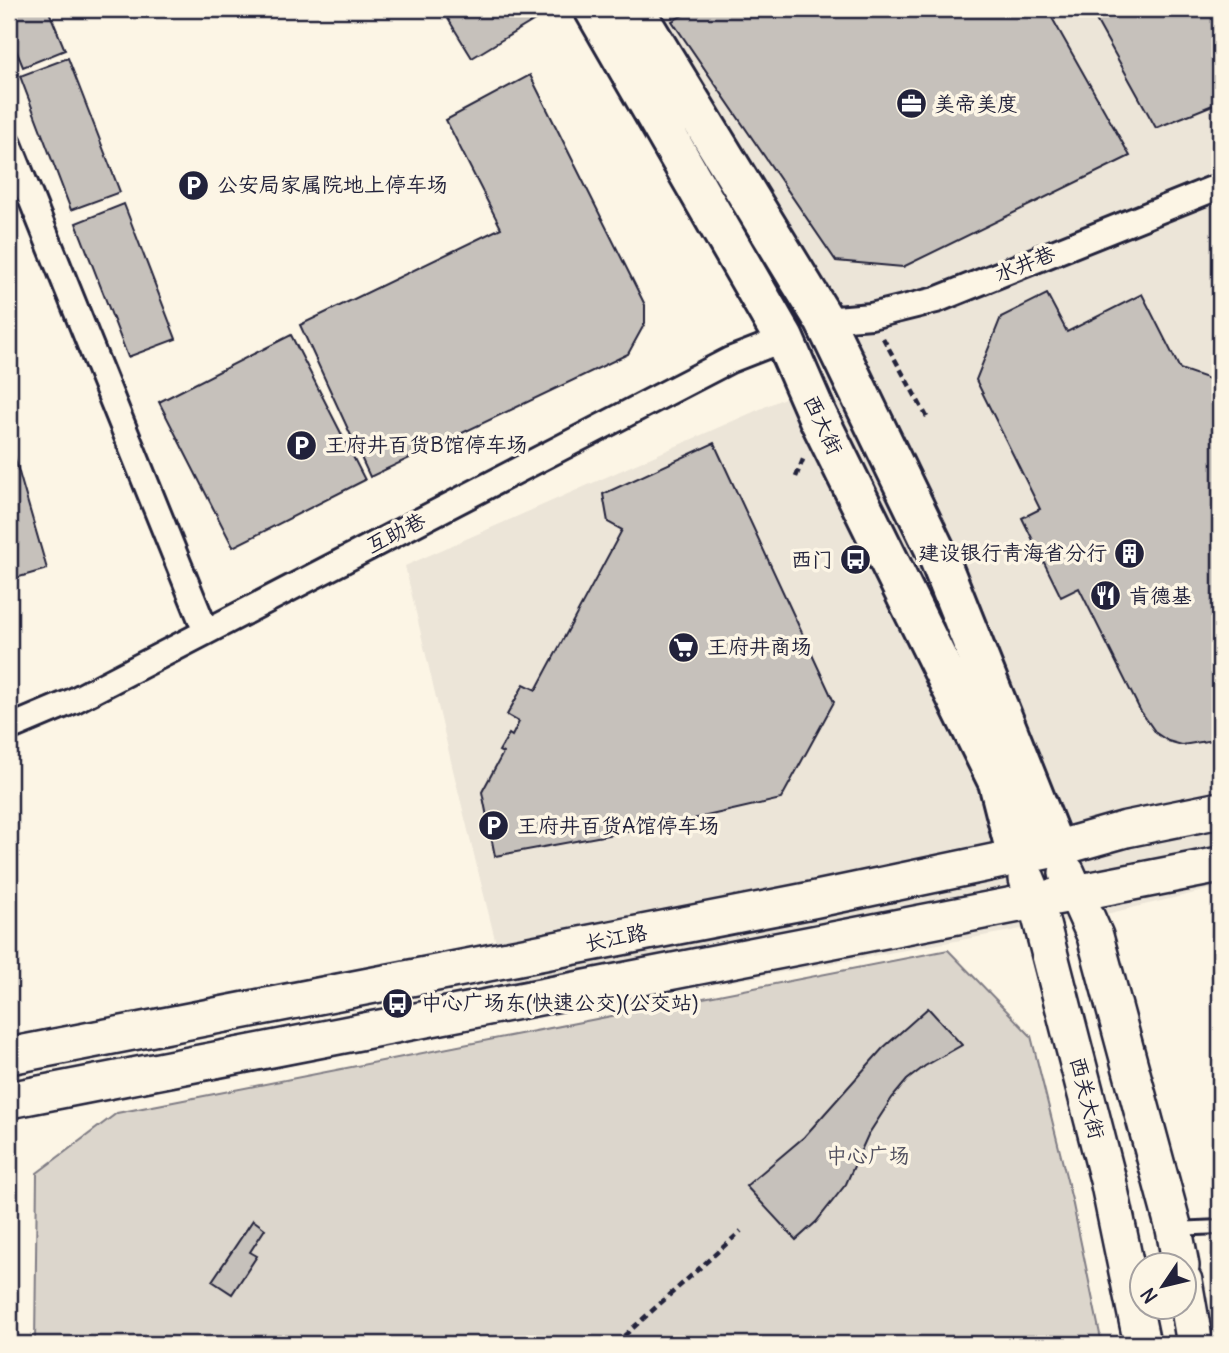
<svg xmlns="http://www.w3.org/2000/svg" width="1229" height="1353" viewBox="0 0 1229 1353" font-family="Delius,'LXGW WenKai TC',sans-serif">
	<style>
		.built { fill: #ece5d8 }
		.green { fill: #dcd6cc; stroke: #7f7c84; stroke-width: 2 }
		.building { fill: #c6c1bb; stroke: #22223b; stroke-width: 2 }
		.lines { fill: none; stroke-linecap: round; stroke-linejoin: round }
		.lane-casing { stroke: #22223b; stroke-width: 18 }
		.street-casing { stroke: #22223b; stroke-width: 30 }
		.secondary-casing { stroke: #22223b; stroke-width: 40 }
		.primary-casing { stroke: #22223b; stroke-width: 44 }
		.path { stroke: #22223b; stroke-width: 4.5; stroke-dasharray: 7 5; stroke-linecap: butt }
		.lane { stroke: #fcf5e5; stroke-width: 12 }
		.street { stroke: #fcf5e5; stroke-width: 24 }
		.secondary { stroke: #fcf5e5; stroke-width: 35 }
		.primary { stroke: #fcf5e5; stroke-width: 38 }
		.labels { text-anchor: middle; stroke-width: 7; stroke-linejoin: round; paint-order: stroke }
		.poi-label { font-size: 21px; fill: #22223b; stroke: #fcf5e5; text-anchor: start }
		.street-label { font-size: 21px; fill: #22223b; stroke: #fcf5e5 }
		.park-label { font-size: 21px; fill: #504f5f; stroke: #fcf5e5 }
	</style>
	<rect width="100%" height="100%" fill="#fcf5e5"/>
	<filter id="ink" filterUnits="userSpaceOnUse"><feTurbulence type="fractalNoise" baseFrequency=".0143" numOctaves="2"/><feDisplacementMap in="SourceGraphic" scale="14" xChannelSelector="R" yChannelSelector="G"/><feConvolveMatrix kernelMatrix="1 2 1 2 8 2 1 2 1" color-interpolation-filters="sRGB"/></filter>
	<g filter="url(#ink)">
		<path class="built" d="M 653,9 L 1220,9 L 1220,887 L 1106,914 L 515,1020 L 454,774 L 405,566 L 848,370 Z"/>
		<path class="green" d="M 948,950 L 1031,1036 L 1072,1200 L 1102,1344 L 35,1344 L 37,1173 L 117,1113 Z"/>
		<path class="building" d="M 9,9 L 48,9 L 65,50 L 23,67 L 9,33 Z
			M 442,9 L 533,9 L 538,18 L 472,58 Z
			M 694,9 L 1047,9 L 1130,156 L 903,267 L 836,261 L 672,21 Z
			M 1090,9 L 1220,9 L 1220,102 L 1156,128 Z
			M 68,58 L 120,192 L 71,210 L 20,76 Z
			M 530,75 L 645,305 L 645,323 L 628,354 L 370,477 L 300,325 L 501,228 L 446,120 Z
			M 124,204 L 176,339 L 128,357 L 76,223 Z
			M 1047,294 L 1067,332 L 1142,294 L 1180,369 L 1212,380 L 1220,376 L 1220,739 L 1182,745 L 1168,741 L 1156,733 L 1140,710 L 1079,588 L 1061,597 L 1022,518 L 1040,509 L 976,380 L 1001,317 Z
			M 291,335 L 365,480 L 233,547 L 159,402 Z
			M 9,438 L 47,569 L 9,580 Z
			M 714,443 L 834,702 L 781,799 L 689,820 L 495,856 L 482,792 L 503,753 L 499,751 L 509,734 L 512,736 L 519,722 L 507,715 L 524,684 L 536,690 L 622,530 L 608,522 L 603,494 Z
			M 928,1008 L 962,1045 L 925,1066 L 907,1080 L 892,1098 L 868,1135 L 846,1184 L 816,1222 L 796,1240 L 746,1186 L 804,1137 L 883,1048 Z
			M 253,1220 L 265,1229 L 250,1252 L 257,1256 L 232,1294 L 212,1281 Z"/>
		<g class="lines">
			<defs>
				<path id="lane" d="M 1175,1229 L 1220,1227"/>
				<path id="street" d="M 9,144 L 206,632
					M 824,320 L 871,316 L 936,300 L 1220,186
					M 9,728 L 73,701 L 730,360 L 784,339"/>
				<path id="secondary" d="M 1067,873 L 1095,936 L 1174,1229 L 1181,1266
					M 1027,879 L 1036,901 L 1108,1180 L 1142,1344
					M 9,1056 L 812,900 L 1055,849 L 1126,829 L 1220,810
					M 9,1100 L 1220,865
					M 1184,1281 L 1195,1344"/>
				<path id="primary" d="M 594,9 L 784,339 L 818,417 L 998,782 L 1017,857
					M 634,9 L 824,320 L 938,556 L 1055,849"/>
			</defs>
			<use href="#lane" class="lane-casing"/>
			<use href="#street" class="street-casing"/>
			<use href="#secondary" class="secondary-casing"/>
			<use href="#primary" class="primary-casing"/>
			<path class="path" d="M 883,338 L 927,417
				M 796,477 L 804,457
				M 615,1344 L 741,1231"/>
			<use href="#lane" class="lane"/>
			<use href="#street" class="street"/>
			<use href="#secondary" class="secondary"/>
			<use href="#primary" class="primary"/>
		</g>
	</g>
	<defs>
		<symbol id="office-disc" viewBox="-11 -11 22 22"><circle r="9.5" fill="#22223b" stroke="#fcf5e5"/><path d="M-6-3h4V-5.5h4V-3h4V5H-6ZM-1-4.5V-3h2v-1.5ZM-6 0V1H6V0Z" fill="#fff"/></symbol>
		<symbol id="parking-disc" viewBox="-11 -11 22 22"><circle r="9.5" fill="#22223b" stroke="#fcf5e5"/><path d="M-3.5-5.5H1a3.5 3.5 0 0 1 0 7H-1V5.5H-3.5ZM-1-3.4V-.6H.8a1.4 1.4 0 0 0 0-2.8Z" fill="#fff"/></symbol>
		<symbol id="building-disc" viewBox="-11 -11 22 22"><circle r="9.5" fill="#22223b" stroke="#fcf5e5"/><path d="M-4-6H4V6H1V3H-1V6H-4ZM-2.5-4.3h1.7v1.8h-1.7ZM.8-4.3h1.7v1.8H.8ZM-2.5-1h1.7V.8h-1.7ZM.8-1h1.7V.8H.8Z" fill="#fff"/></symbol>
		<symbol id="bus-disc" viewBox="-11 -11 22 22"><circle r="9.5" fill="#22223b" stroke="#fcf5e5"/><path d="M-5-6H5V4H4V6H2V4H-2V6H-4V4H-5ZM-3.5-4V0h7V-4ZM-3.5 1.2v1.5H-2V1.2ZM2 1.2v1.5H3.5V1.2Z" fill="#fff"/></symbol>
		<symbol id="restaurant-disc" viewBox="-11 -11 22 22"><circle r="9.5" fill="#22223b" stroke="#fcf5e5"/><path d="M-5-6h1v4h1v-4h1v4h1v-4h1v5L-1.5 .5V6h-2V.5L-5-1ZM5-6V6H3V1.5H1.5Q1.5-4 5-6Z" fill="#fff"/></symbol>
		<symbol id="supermarket-disc" viewBox="-11 -11 22 22"><circle r="9.5" fill="#22223b" stroke="#fcf5e5"/><path d="M-6-5.5h2.5l.6 2H6L4.5 2H-2.5L-4.4-4H-6ZM-1.5 3.2a1.3 1.3 0 1 0 .1 0ZM3 3.2a1.3 1.3 0 1 0 .1 0Z" fill="#fff"/></symbol>
	</defs>
	<g fill-rule="evenodd">
		<use href="#office-disc" x="894" y="86" width="35" height="35"/>
		<use href="#parking-disc" x="176" y="168" width="35" height="35"/>
		<use href="#parking-disc" x="284" y="428" width="35" height="35"/>
		<use href="#building-disc" x="1112" y="536" width="35" height="35"/>
		<use href="#bus-disc" x="838" y="542" width="35" height="35"/>
		<use href="#restaurant-disc" x="1088" y="578" width="35" height="35"/>
		<use href="#supermarket-disc" x="666" y="630" width="35" height="35"/>
		<use href="#parking-disc" x="476" y="808" width="35" height="35"/>
		<use href="#bus-disc" x="380" y="986" width="35" height="35"/>
	</g>
	<g class="labels">
		<g class="poi-label">
			<text x="934" y="111">美帝美度</text>
			<text x="217" y="192">公安局家属院地上停车场</text>
			<text x="325" y="452">王府井百货B馆停车场</text>
			<text x="1107" y="560" text-anchor="end">建设银行青海省分行</text>
			<text x="833" y="567" text-anchor="end">西门</text>
			<text x="1129" y="603">肯德基</text>
			<text x="707" y="654">王府井商场</text>
			<text x="517" y="833">王府井百货A馆停车场</text>
			<text x="421" y="1010">中心广场东(快速公交)(公交站)</text>
		</g>
		<g class="street-label">
			<text transform="translate(1025 264) rotate(-22)" y="7">水井巷</text>
			<text transform="translate(823 425) rotate(65)" y="7">西大街</text>
			<text transform="translate(396 533) rotate(-27)" y="7">互助巷</text>
			<text transform="translate(616 938) rotate(-11)" y="7">长江路</text>
			<text transform="translate(1087 1098) rotate(76)" y="7">西关大街</text>
		</g>
		<g class="park-label">
			<text x="868" y="1163">中心广场</text>
		</g>
	</g>
	<rect width="1229" height="1353" fill="none" stroke="#fcf5e5" stroke-width="35"/>
	<rect x="18" y="18" width="1194" height="1318" fill="none" stroke="#22223b" stroke-width="2.5" filter="url(#ink)"/>
	<g transform="translate(1163 1286) rotate(235)"><circle r="33" fill="#fcf5e5" stroke="#a5a1a1" stroke-width="2"/>
	<path d="M0-5L12 26L0 18L-12 26Z" fill="#22223b"/>
	<text y="-10" font-size="19" font-weight="bold" text-anchor="middle" fill="#22223b">N</text>
	</g>
</svg>
